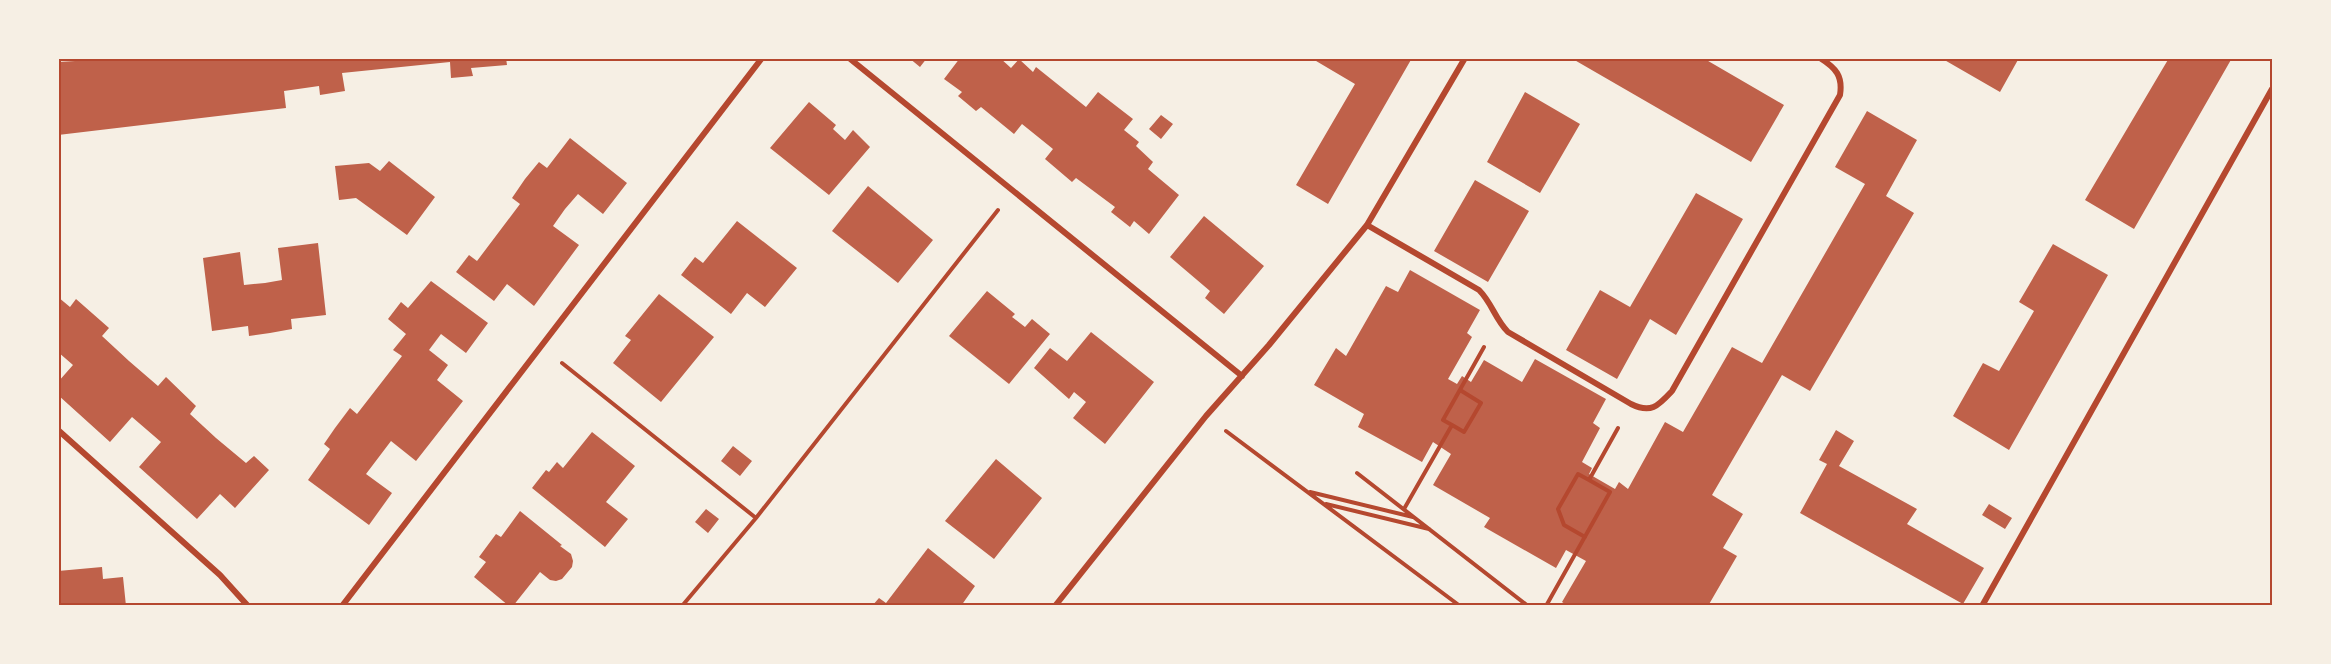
<svg xmlns="http://www.w3.org/2000/svg" width="2331" height="664" viewBox="0 0 2331 664" font-family="Roboto,sans-serif">
	<style>
		.building { fill: #bf614a }
		.lines { fill: none; stroke-linecap: round; stroke-linejoin: round }
		.path { stroke: #b5482f; stroke-width: 4 }
		.minor { stroke: #b5482f; stroke-width: 6 }
		.neatline { fill: none; stroke: #b5482f; stroke-width: 2 }
	</style>
	<rect width="100%" height="100%" fill="#f6efe4"/>
	<path class="building" d="M 75,58 L 506,58 L 507,65 L 471,68 L 473,76 L 451,78 L 450,62 L 342,73 L 345,91 L 320,95 L 319,86 L 284,91 L 286,108 L 58,135 L 58,62 L 75,61 Z
		M 909,58 L 927,58 L 920,67 Z
		M 960,58 L 1000,58 L 1011,68 L 1019,59 L 1033,72 L 1036,67 L 1086,107 L 1098,92 L 1133,119 L 1124,130 L 1139,142 L 1136,146 L 1153,162 L 1148,169 L 1179,195 L 1149,234 L 1134,221 L 1130,227 L 1111,212 L 1115,207 L 1076,178 L 1072,182 L 1045,159 L 1053,149 L 1022,124 L 1014,134 L 981,107 L 976,111 L 958,96 L 962,92 L 944,79 Z
		M 1311,58 L 1412,58 L 1328,204 L 1296,185 L 1355,84 Z
		M 1571,58 L 1703,58 L 1784,105 L 1751,162 Z
		M 1941,58 L 2019,58 L 2000,92 Z
		M 2169,58 L 2232,58 L 2134,229 L 2085,200 Z
		M 1525,92 L 1580,124 L 1540,193 L 1487,162 Z
		M 809,102 L 836,125 L 833,129 L 845,140 L 853,130 L 870,147 L 829,195 L 770,148 Z
		M 1867,111 L 1917,140 L 1886,196 L 1914,213 L 1810,391 L 1782,375 L 1712,495 L 1743,514 L 1723,548 L 1737,556 L 1708,606 L 1568,606 L 1562,602 L 1586,561 L 1566,550 L 1556,568 L 1484,527 L 1490,518 L 1433,485 L 1451,454 L 1433,442 L 1422,462 L 1358,427 L 1364,414 L 1314,385 L 1336,348 L 1346,356 L 1386,286 L 1398,292 L 1410,270 L 1480,310 L 1467,333 L 1472,337 L 1448,379 L 1457,384 L 1462,376 L 1471,382 L 1484,360 L 1522,382 L 1535,359 L 1606,399 L 1593,423 L 1600,428 L 1582,462 L 1592,468 L 1589,474 L 1615,489 L 1619,482 L 1628,489 L 1665,422 L 1683,432 L 1732,347 L 1762,363 L 1865,184 L 1835,167 Z
		M 1161,115 L 1173,124 L 1161,139 L 1149,129 Z
		M 570,138 L 627,183 L 603,214 L 578,194 L 565,209 L 553,226 L 579,245 L 534,306 L 507,284 L 494,301 L 456,272 L 469,255 L 477,261 L 520,204 L 512,198 L 525,179 L 539,162 L 547,168 Z
		M 389,161 L 435,197 L 407,235 L 356,198 L 339,200 L 335,166 L 369,163 L 380,171 Z
		M 1475,180 L 1529,211 L 1488,282 L 1434,251 Z
		M 868,186 L 933,240 L 898,283 L 832,231 Z
		M 1696,193 L 1743,219 L 1676,335 L 1650,319 L 1617,379 L 1566,350 L 1600,290 L 1630,307 Z
		M 1204,216 L 1264,266 L 1224,314 L 1205,298 L 1210,291 L 1170,257 Z
		M 737,221 L 797,268 L 765,307 L 747,293 L 731,314 L 681,275 L 695,257 L 703,263 Z
		M 318,243 L 326,315 L 291,319 L 292,329 L 270,333 L 249,336 L 248,326 L 212,331 L 203,258 L 240,252 L 244,285 L 265,283 L 282,280 L 278,248 Z
		M 2053,244 L 2108,275 L 2009,450 L 1953,416 L 1983,363 L 1999,371 L 2034,311 L 2019,302 Z
		M 431,281 L 488,323 L 466,353 L 441,334 L 429,350 L 448,365 L 437,380 L 463,401 L 416,461 L 391,441 L 366,474 L 392,493 L 369,525 L 308,480 L 330,449 L 324,444 L 335,428 L 350,408 L 357,414 L 402,356 L 393,350 L 406,334 L 388,319 L 401,302 L 408,308 Z
		M 987,291 L 1015,314 L 1012,317 L 1025,327 L 1032,319 L 1050,334 L 1009,384 L 949,336 Z
		M 659,294 L 714,337 L 661,402 L 613,363 L 631,340 L 625,336 Z
		M 58,297 L 70,307 L 76,299 L 109,328 L 102,336 L 129,361 L 158,386 L 166,377 L 196,406 L 190,414 L 216,438 L 246,463 L 254,456 L 269,470 L 235,508 L 220,494 L 197,519 L 139,467 L 161,442 L 132,417 L 110,442 L 58,395 L 58,382 L 73,365 L 58,352 Z
		M 1091,332 L 1154,382 L 1105,444 L 1073,418 L 1086,402 L 1074,392 L 1069,399 L 1034,368 L 1050,348 L 1067,361 Z
		M 1836,430 L 1854,441 L 1839,466 L 1917,509 L 1907,524 L 1984,568 L 1963,604 L 1800,513 L 1827,464 L 1819,460 Z
		M 592,432 L 635,466 L 606,502 L 628,519 L 605,547 L 532,488 L 546,470 L 549,472 L 557,462 L 563,468 Z
		M 733,446 L 752,461 L 740,476 L 721,461 Z
		M 996,459 L 1042,498 L 994,559 L 945,521 Z
		M 1989,504 L 2012,518 L 2005,529 L 1982,515 Z
		M 706,509 L 719,519 L 708,533 L 695,522 Z
		M 520,511 L 562,545 L 560,546 L 571,554 L 573,561 L 572,567 L 562,579 L 556,581 L 550,580 L 540,572 L 513,606 L 509,606 L 474,577 L 486,562 L 479,557 L 496,534 L 501,537 Z
		M 928,548 L 975,586 L 961,606 L 872,606 L 879,598 L 886,603 Z
		M 102,567 L 103,579 L 123,577 L 126,606 L 61,606 L 58,571 Z"/>
	<g class="lines">
		<path class="path" d="M 562,363 L 756,518
			M 1452,425 L 1464,432 L 1481,403 L 1460,390
			M 1226,431 L 1460,606
			M 1357,473 L 1528,606
			M 1310,492 L 1413,517
			M 1326,504 L 1429,529
			M 1404,509 L 1452,425 L 1443,420 L 1484,347
			M 1585,537 L 1564,525 L 1558,509 L 1578,474 L 1589,480
			M 682,606 L 756,518 L 998,210
			M 1546,606 L 1610,492 L 1589,480 L 1618,428"/>
		<path class="minor" d="M 849,58 L 1242,376
			M 1367,225 L 1479,290 C 1492,303 1495,319 1508,332 L 1631,404 C 1651,414 1658,406 1672,391 L 1840,95 C 1843,76 1836,68 1820,58
			M 58,430 L 220,575 L 248,606
			M 342,606 L 762,58
			M 1055,606 L 1206,416 L 1269,345 L 1367,225 L 1465,58
			M 1982,606 L 2272,89"/>
	</g>
	<rect width="2331" height="664" fill="none" stroke="#f6efe4" stroke-width="120"/>
	<rect x="60" y="60" width="2211" height="544" class="neatline"/>
</svg>
